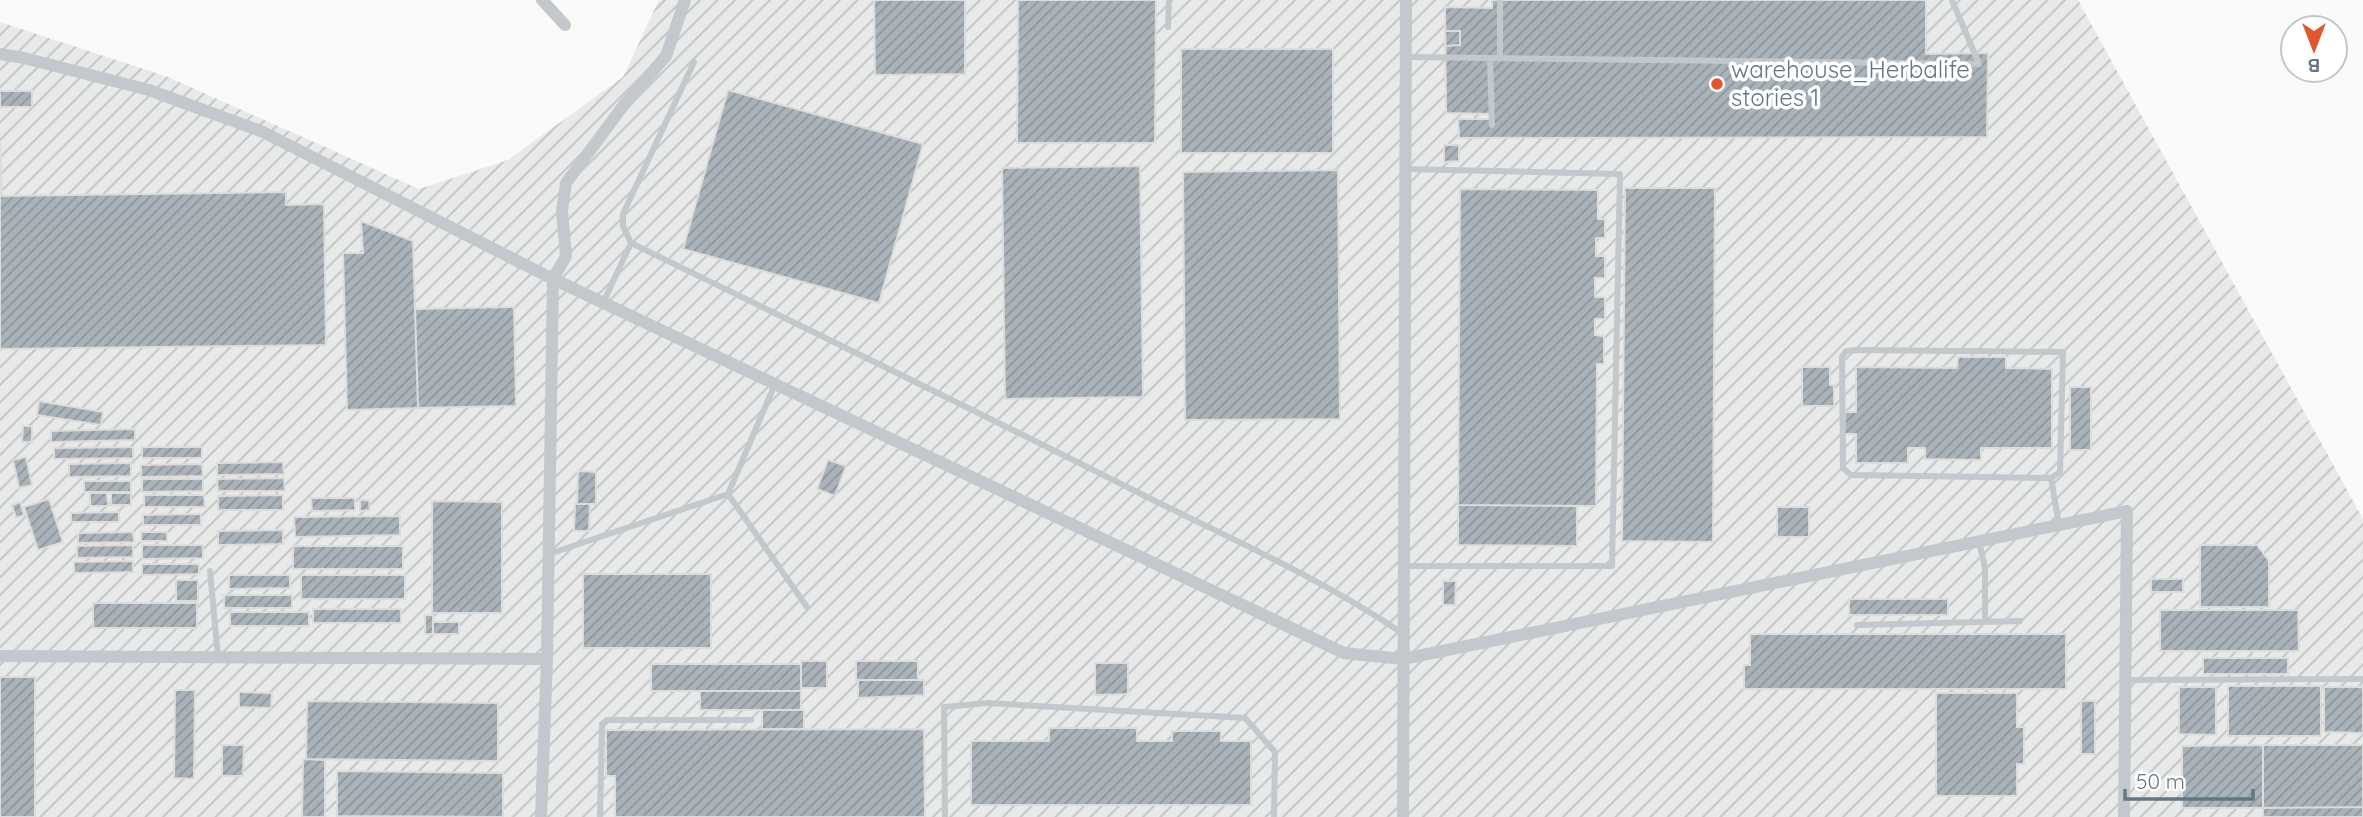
<svg xmlns="http://www.w3.org/2000/svg" width="2363" height="817" viewBox="0 0 2363 817" font-family="Quicksand,sans-serif">
	<style>
		.industrial { fill: url(#industrial-furrows) }
		.building { fill: url(#building-hatch); stroke: #dcdcda; stroke-width: 2 }
		.lines { fill: none; stroke-linecap: round; stroke-linejoin: round }
		.service { stroke: #c3c8cc; stroke-width: 6 }
		.minor { stroke: #c3c8cc; stroke-width: 12 }
		.poi-dot { fill: #e4572e; stroke: #fff; stroke-width: 2.5 }
		.labels { text-anchor: middle; stroke-width: 7; stroke-linejoin: round; paint-order: stroke }
		.poi-label { font-size: 24px; fill: #657683; stroke: #fff; text-anchor: start }
	</style>
	<defs>
		<pattern id="industrial-furrows" width="10" height="10" patternUnits="userSpaceOnUse" patternTransform="scale(1.75)"><rect width="10" height="10" fill="#e8e9e9"/><path d="M-1 1l2-2M0 10L10 0M9 11l2-2" fill="none" stroke="#c0c1c2"/></pattern>
		<pattern id="building-hatch" width="6" height="6" patternUnits="userSpaceOnUse" patternTransform="scale(1.75)"><rect width="6" height="6" fill="#aab3b9"/><path d="M-1 1l2-2M0 6l6-6M5 7l2-2" fill="none" stroke="#8e969c"/></pattern>
	</defs>
	<rect width="100%" height="100%" fill="#fafaf8"/>
	<path class="industrial" d="M 659,0 L 2078,0 L 2363,519 L 2363,817 L 0,817 L 0,22 L 168,77 L 419,189 L 508,160 L 623,77 Z"/>
	<path class="building" d="M 874,0 L 965,0 L 965,74 L 875,75 Z
		M 1018,0 L 1156,0 L 1155,143 L 1017,143 Z
		M 1492,0 L 1926,0 L 1926,54 L 1988,53 L 1987,137 L 1459,138 L 1458,119 L 1492,119 L 1492,114 L 1446,113 L 1445,7 L 1492,8 Z
		M 1445,31 L 1460,31 L 1460,45 L 1445,46 Z
		M 1181,49 L 1333,49 L 1333,153 L 1181,153 Z
		M 728,90 L 923,144 L 879,303 L 683,249 Z
		M 0,91 L 32,91 L 32,107 L 0,107 Z
		M 0,140 L 2,196 L 286,192 L 286,205 L 324,204 L 326,345 L 0,349 Z
		M 1444,145 L 1459,145 L 1459,161 L 1444,162 Z
		M 1140,166 L 1143,397 L 1005,399 L 1002,168 Z
		M 1338,170 L 1340,419 L 1185,420 L 1183,172 Z
		M 1625,188 L 1715,188 L 1713,542 L 1622,541 Z
		M 1460,189 L 1598,190 L 1598,219 L 1605,219 L 1605,238 L 1596,238 L 1596,256 L 1605,256 L 1605,278 L 1595,278 L 1595,297 L 1605,297 L 1605,319 L 1595,319 L 1595,335 L 1604,336 L 1604,364 L 1597,364 L 1596,506 L 1458,505 Z
		M 361,221 L 413,241 L 418,408 L 347,410 L 343,253 L 363,253 Z
		M 514,307 L 516,406 L 418,408 L 415,309 Z
		M 1958,357 L 2006,357 L 2006,368 L 2052,369 L 2052,448 L 1981,448 L 1981,460 L 1925,459 L 1925,448 L 1908,448 L 1908,463 L 1856,463 L 1856,434 L 1844,434 L 1845,412 L 1856,412 L 1856,367 L 1957,368 Z
		M 1802,367 L 1830,367 L 1830,385 L 1834,385 L 1834,406 L 1802,406 Z
		M 2070,387 L 2091,387 L 2091,450 L 2070,450 Z
		M 39,401 L 103,412 L 101,425 L 37,415 Z
		M 23,426 L 32,426 L 32,442 L 22,442 Z
		M 135,429 L 135,440 L 51,442 L 51,431 Z
		M 133,447 L 133,458 L 54,459 L 54,448 Z
		M 142,447 L 202,447 L 202,458 L 142,458 Z
		M 26,457 L 32,485 L 19,488 L 13,460 Z
		M 828,460 L 846,466 L 835,496 L 817,489 Z
		M 283,462 L 284,474 L 217,475 L 217,463 Z
		M 131,463 L 131,476 L 69,477 L 69,464 Z
		M 202,464 L 203,476 L 141,477 L 141,465 Z
		M 578,471 L 596,472 L 596,504 L 577,504 Z
		M 284,478 L 285,491 L 218,491 L 217,479 Z
		M 142,479 L 203,479 L 203,491 L 142,492 Z
		M 84,481 L 131,481 L 131,492 L 84,492 Z
		M 90,493 L 107,493 L 108,506 L 90,506 Z
		M 111,493 L 131,493 L 131,505 L 111,505 Z
		M 144,495 L 204,495 L 205,507 L 144,507 Z
		M 283,495 L 283,510 L 218,510 L 218,496 Z
		M 311,498 L 355,498 L 355,510 L 312,511 Z
		M 49,499 L 63,542 L 38,550 L 24,507 Z
		M 360,500 L 369,500 L 370,510 L 360,511 Z
		M 432,501 L 502,502 L 502,613 L 432,613 Z
		M 20,502 L 24,515 L 16,518 L 12,505 Z
		M 575,504 L 590,504 L 589,531 L 574,531 Z
		M 1458,505 L 1577,506 L 1577,546 L 1458,545 Z
		M 1777,507 L 1809,507 L 1809,537 L 1777,537 Z
		M 119,512 L 119,522 L 71,522 L 71,513 Z
		M 201,514 L 201,525 L 143,525 L 143,515 Z
		M 400,516 L 400,535 L 295,537 L 294,517 Z
		M 283,530 L 283,544 L 218,545 L 218,531 Z
		M 133,532 L 134,542 L 78,543 L 78,533 Z
		M 141,532 L 167,532 L 167,541 L 141,541 Z
		M 133,545 L 133,557 L 77,558 L 77,546 Z
		M 142,545 L 203,545 L 203,558 L 142,559 Z
		M 2200,545 L 2257,545 L 2269,561 L 2269,607 L 2200,607 Z
		M 293,546 L 403,546 L 403,569 L 293,569 Z
		M 133,561 L 133,572 L 74,573 L 74,562 Z
		M 142,564 L 199,564 L 199,574 L 142,575 Z
		M 583,574 L 711,574 L 711,648 L 583,648 Z
		M 229,575 L 290,575 L 290,588 L 229,589 Z
		M 301,575 L 405,575 L 405,599 L 301,599 Z
		M 2151,579 L 2183,579 L 2183,592 L 2151,592 Z
		M 176,580 L 198,580 L 198,601 L 176,601 Z
		M 1443,581 L 1456,581 L 1455,605 L 1443,605 Z
		M 224,595 L 292,595 L 292,608 L 224,608 Z
		M 1849,599 L 1948,599 L 1948,615 L 1849,615 Z
		M 93,603 L 197,603 L 197,628 L 93,628 Z
		M 313,609 L 401,609 L 401,623 L 313,623 Z
		M 2160,610 L 2298,610 L 2299,651 L 2160,651 Z
		M 230,612 L 309,612 L 309,626 L 230,626 Z
		M 425,615 L 433,615 L 433,634 L 425,634 Z
		M 433,622 L 459,622 L 459,634 L 433,634 Z
		M 1750,634 L 2066,634 L 2066,689 L 1744,689 L 1744,665 L 1750,665 Z
		M 2203,658 L 2288,658 L 2288,674 L 2203,674 Z
		M 801,661 L 827,661 L 827,688 L 801,688 Z
		M 856,661 L 918,661 L 918,680 L 856,680 Z
		M 1095,663 L 1128,663 L 1128,694 L 1095,695 Z
		M 651,664 L 801,664 L 801,691 L 651,691 Z
		M 0,677 L 35,677 L 35,817 L 0,817 Z
		M 858,680 L 924,680 L 924,695 L 858,698 Z
		M 2228,686 L 2321,686 L 2321,736 L 2228,736 Z
		M 2179,687 L 2216,687 L 2216,735 L 2179,734 Z
		M 2324,687 L 2363,687 L 2363,733 L 2324,732 Z
		M 175,690 L 195,690 L 194,779 L 174,778 Z
		M 700,691 L 801,691 L 801,710 L 700,710 Z
		M 239,692 L 272,693 L 271,708 L 239,707 Z
		M 1936,693 L 2017,693 L 2017,727 L 2024,727 L 2024,764 L 2017,764 L 2017,796 L 1936,796 Z
		M 307,701 L 498,703 L 498,761 L 306,759 Z
		M 2081,701 L 2095,701 L 2095,754 L 2081,754 Z
		M 762,710 L 804,710 L 804,729 L 762,729 Z
		M 1049,728 L 1137,728 L 1137,741 L 1172,741 L 1172,731 L 1221,731 L 1221,741 L 1251,741 L 1251,805 L 971,805 L 971,741 L 1049,741 Z
		M 924,729 L 925,817 L 615,817 L 615,776 L 606,776 L 606,730 Z
		M 222,745 L 244,745 L 243,776 L 222,776 Z
		M 2263,745 L 2263,808 L 2182,808 L 2182,746 Z
		M 2263,745 L 2363,745 L 2363,807 L 2263,808 Z
		M 303,759 L 325,760 L 325,817 L 302,817 Z
		M 337,771 L 503,773 L 503,817 L 337,816 Z
		M 2363,807 L 2363,817 L 2263,817 L 2263,808 Z"/>
	<g class="lines">
		<path class="service" d="M 1168,27 L 1169,0
			M 1407,57 L 1979,64 L 1952,0
			M 1490,58 L 1492,125
			M 1500,58 L 1500,0
			M 631,243 C 799,325 968,407 1135,491 C 1225,536 1319,577 1402,633
			M 603,303 L 631,243 L 623,226 L 623,214 L 694,62
			M 1855,350 L 2063,352 L 2060,472 L 2051,478 L 1851,475 L 1843,468 L 1842,357 L 1846,351 Z
			M 775,384 L 728,494 L 807,607
			M 2051,478 L 2059,525
			M 1979,541 L 1985,568 L 1985,622
			M 549,554 L 728,494
			M 1404,566 L 1612,566 L 1620,174 L 1405,169
			M 210,571 L 218,657
			M 1857,625 L 2020,621
			M 2125,680 L 2363,679
			M 600,817 L 602,724 L 607,720 L 751,720
			M 945,817 L 944,707 L 988,703 L 1245,718 L 1275,752 L 1274,817"/>
		<path class="minor" d="M 542,0 L 565,25
			M 0,54 L 24,58 L 149,90 L 263,132 L 553,279 L 1344,653 L 1403,659 L 2127,511 L 2124,817
			M 0,656 L 547,659
			M 541,817 L 547,659 L 553,279 L 566,256 L 562,211 L 566,183 L 623,106 L 666,56 L 685,0
			M 1403,817 L 1406,0"/>
	</g>
	<circle class="poi-dot" cx="1717" cy="84" r="7"/>
	<g class="labels">
		<g class="poi-label">
			<text x="1731" y="78">warehouse_Herbalife<tspan x="1731" dy="28">stories 1</tspan></text>
		</g>
	</g>
	<g transform="translate(2314 49) rotate(180)"><circle r="33" fill="#ffffff" stroke="#c1c8cd" stroke-width="2"/>
	<path d="M0-5L12 26L0 18L-12 26Z" fill="#e4572e"/>
	<text y="-10" font-size="19" font-weight="bold" text-anchor="middle" fill="#657683">B</text>
	</g>
	<path d="M2125 789v10h128v-10" fill="none" stroke="#657683" stroke-width="3.5"/>
	<text x="2136" y="789" font-size="21" fill="#657683" stroke="#ffffff" stroke-width="5" paint-order="stroke">50 m</text>
</svg>
